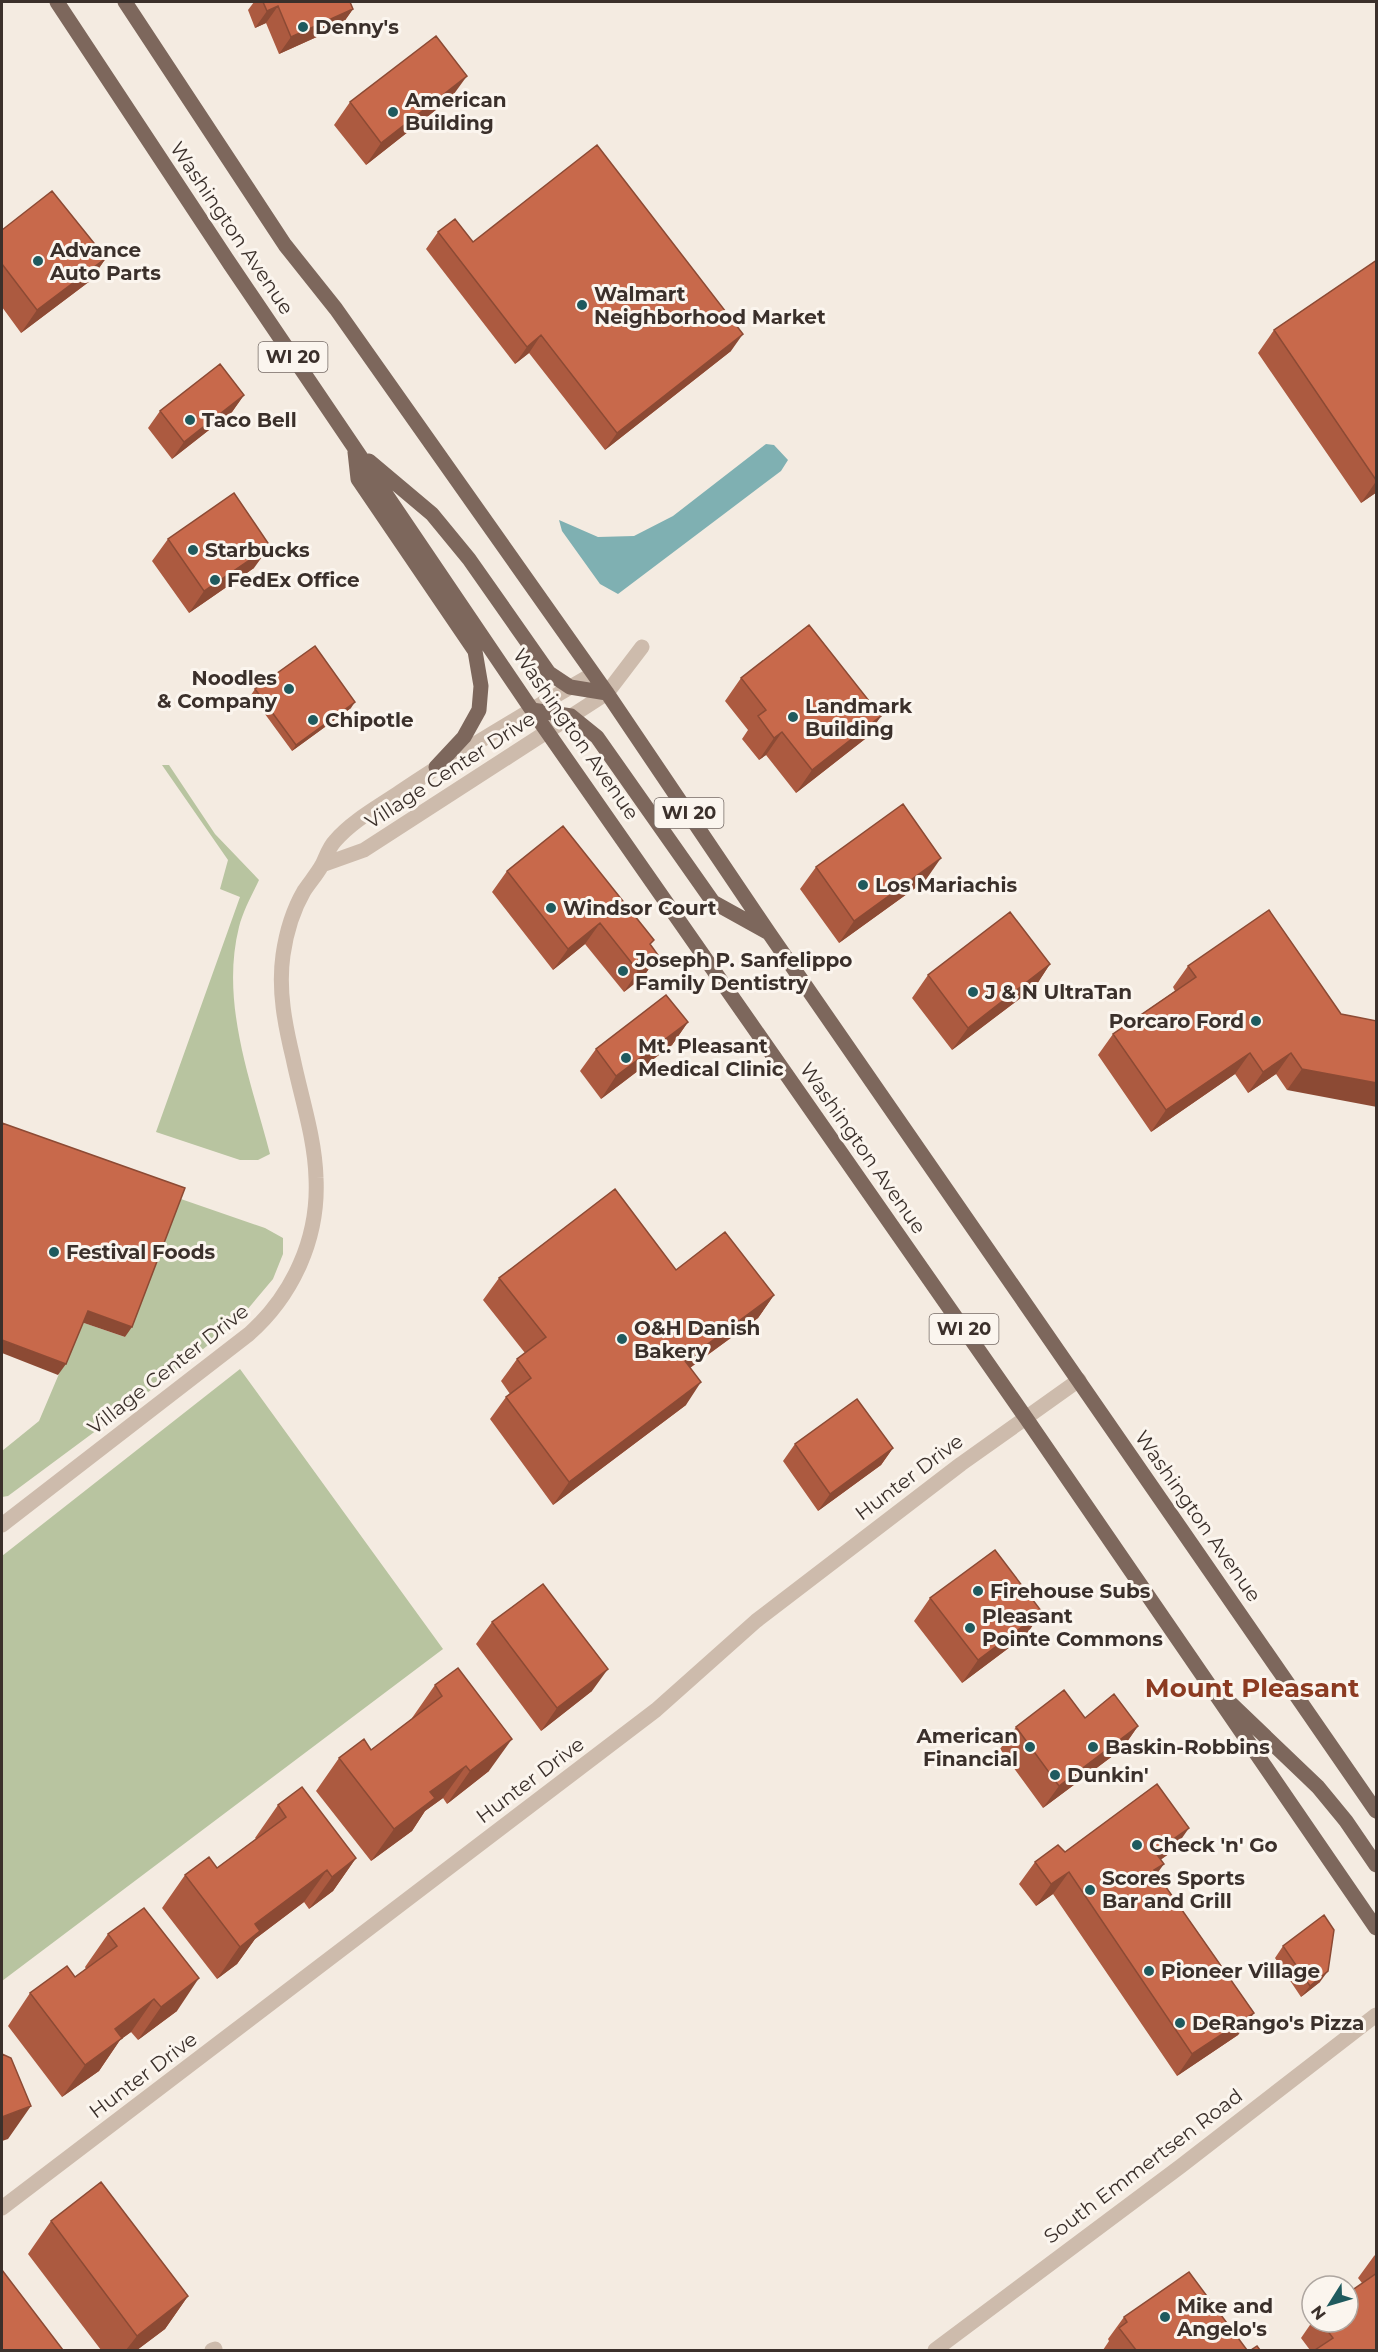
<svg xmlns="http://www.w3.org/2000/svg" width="1378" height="2352" viewBox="0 0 1378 2352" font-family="Montserrat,sans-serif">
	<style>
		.green { fill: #b8c4a0 }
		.water { fill: #7fb0b2 }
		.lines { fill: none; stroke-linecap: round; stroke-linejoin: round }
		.minor { stroke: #cdbbac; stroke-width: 15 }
		.primary { stroke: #7d675c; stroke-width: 15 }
		.wall { fill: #ac5a40 }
		.shaded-wall { fill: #8c4a34 }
		.building { fill: #c8694b; stroke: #8c4a34; stroke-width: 1.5 }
		.poi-dot { fill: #1f5a5e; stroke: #fbf5ee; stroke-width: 2 }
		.labels { text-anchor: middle; stroke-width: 6; stroke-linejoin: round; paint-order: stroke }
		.shield { fill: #fbf5ee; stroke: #756b66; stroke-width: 1.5 }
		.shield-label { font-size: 18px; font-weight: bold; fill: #3b302b }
		.poi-label { font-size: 20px; font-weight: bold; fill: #3b302b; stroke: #fbf5ee; text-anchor: start }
		.street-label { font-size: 20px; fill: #3b302b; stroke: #fbf5ee }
		.district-label { font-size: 26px; font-weight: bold; fill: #8c3b22; stroke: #fbf5ee }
	</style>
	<rect width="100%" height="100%" fill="#f4ebe1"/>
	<path class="green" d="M 162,765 L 169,765 L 215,834 L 259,880 C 252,895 243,911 239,927 C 220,1003 251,1081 270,1154 L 258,1160 L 240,1160 L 156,1132 L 240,897 L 220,889 L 228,860 Z
		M 178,1198 L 265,1228 L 283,1238 L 283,1254 L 273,1279 L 236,1323 L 159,1384 L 8,1496 L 2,1497 L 2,1451 L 39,1421 L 81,1322 L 125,1337 Z
		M 240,1369 L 443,1649 L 2,1981 L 2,1556 Z"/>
	<path class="water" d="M 766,444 L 774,445 L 788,460 L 781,471 L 618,594 L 600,584 L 562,531 L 559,520 L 598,537 L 634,536 L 673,516 Z"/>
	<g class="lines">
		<path class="minor" d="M 322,865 L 364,850 L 607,693 L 642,647
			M 2,1525 L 249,1334 C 293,1295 319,1238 316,1178 C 315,1138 301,1097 293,1058 C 285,1025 278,990 283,955 C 286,934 293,910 304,891 C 310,882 317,874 322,865 C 326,857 329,847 335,841 C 352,821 378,807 400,792 C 462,750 527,712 593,674
			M 2,2208 L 656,1710 L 756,1621 L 961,1464 L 1079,1380
			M 212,2350 L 215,2349
			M 935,2350 L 1181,2166 L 1376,2015"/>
		<path class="primary" d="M 57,2 L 230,264 L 532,710 L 1026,1418 L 1376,1928
			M 125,2 L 285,245 L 336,309 L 607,693 L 769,933 L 1376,1811
			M 355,452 L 358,479 L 475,651 L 481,686 L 479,710 L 464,737 L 436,767
			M 369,461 L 432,514 L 469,559 L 549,673 L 570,687 L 607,693
			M 532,710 L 571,716 L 597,737 L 713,902 L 767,932
			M 1225,1698 L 1318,1787 L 1346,1821 L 1376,1865"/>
	</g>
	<path class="wall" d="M 254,2 L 350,2 L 353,9 L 341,26 L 279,54 L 266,23 L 255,28 L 248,10 Z
		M 451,98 L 366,165 L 334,125 L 350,102 Z
		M 2,230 L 106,258 L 90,281 L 21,333 L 2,307 Z
		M 438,232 L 473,242 L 731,351 L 605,450 L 529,353 L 515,364 L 426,249 Z
		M 1377,260 L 1377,492 L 1361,503 L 1258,353 L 1274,330 Z
		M 244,395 L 232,412 L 172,459 L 148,428 L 160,411 Z
		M 168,539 L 254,568 L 189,613 L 152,561 Z
		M 741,678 L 881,716 L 865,739 L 796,793 L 766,755 L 759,760 L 742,739 L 748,730 L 725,701 Z
		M 255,689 L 351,708 L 292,751 L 251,695 Z
		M 816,867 L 925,881 L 839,943 L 800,889 Z
		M 507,871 L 651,946 L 658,955 L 644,976 L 624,992 L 585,944 L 553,970 L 492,892 Z
		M 1050,964 L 1035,987 L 952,1050 L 912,998 L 928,975 Z
		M 1188,966 L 1341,1014 L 1377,1021 L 1287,1090 L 1276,1074 L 1248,1093 L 1235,1074 L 1151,1132 L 1098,1055 L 1113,1034 L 1175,991 L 1173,987 Z
		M 688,1022 L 672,1045 L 601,1099 L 580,1071 L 596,1049 Z
		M 676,1270 L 774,1295 L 758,1318 L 690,1368 L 686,1405 L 553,1505 L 490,1419 L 506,1397 L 510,1394 L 501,1381 L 517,1359 L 525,1353 L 483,1300 L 499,1278 Z
		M 795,1444 L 893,1448 L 881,1465 L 818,1511 L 783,1461 Z
		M 930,1598 L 1042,1612 L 1026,1635 L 962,1683 L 914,1621 Z
		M 492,1622 L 592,1691 L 541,1731 L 476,1644 Z
		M 435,1685 L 489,1771 L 447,1804 L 443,1798 L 425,1811 L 412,1831 L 371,1861 L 316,1791 L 339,1758 L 371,1750 L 412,1719 L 412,1718 Z
		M 1085,1718 L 1138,1726 L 1122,1749 L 1043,1808 L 1000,1749 L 1016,1727 Z
		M 278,1805 L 356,1858 L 333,1891 L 309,1909 L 304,1902 L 255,1939 L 237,1964 L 217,1979 L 162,1908 L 185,1875 L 217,1868 L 256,1839 L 255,1838 Z
		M 1173,1851 L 1160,1860 L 1157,1874 L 1254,2013 L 1238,2035 L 1177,2076 L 1053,1894 L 1036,1906 L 1019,1884 L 1035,1862 L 1065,1852 Z
		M 108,1934 L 177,2011 L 138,2040 L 131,2032 L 120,2040 L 99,2071 L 62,2097 L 8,2026 L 30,1993 L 75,1977 L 86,1969 L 85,1967 Z
		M 1283,1946 L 1320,1982 L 1301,1997 L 1275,1958 Z
		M 51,2221 L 188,2296 L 165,2329 L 137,2350 L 101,2350 L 28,2254 Z
		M 1377,2253 L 1377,2350 L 1310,2350 L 1301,2338 L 1312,2322 L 1348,2322 L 1362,2283 L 1358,2278 L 1374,2256 Z
		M 1124,2317 L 1247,2350 L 1103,2350 L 1109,2341 L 1108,2339 Z"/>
	<path class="shaded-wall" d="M 278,6 L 266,23 L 255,28 L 267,11 Z
		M 353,9 L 341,26 L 279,54 L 291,37 Z
		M 467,76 L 451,98 L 366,165 L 381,143 Z
		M 106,258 L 90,281 L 21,333 L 37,310 Z
		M 743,334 L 731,351 L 605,450 L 617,433 Z
		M 541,335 L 529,353 L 515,364 L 527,347 Z
		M 244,395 L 232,412 L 172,459 L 184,442 Z
		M 1377,480 L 1377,492 L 1361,503 Z
		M 270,546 L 254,568 L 189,613 L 204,591 Z
		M 355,702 L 351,708 L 292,751 L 296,745 Z
		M 881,716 L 865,739 L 796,793 L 812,770 Z
		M 782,732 L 766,755 L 759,760 L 774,738 Z
		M 941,858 L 925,881 L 839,943 L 854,921 Z
		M 600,923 L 585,944 L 553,970 L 568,949 Z
		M 658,955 L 644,976 L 624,992 L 638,971 Z
		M 1050,964 L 1035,987 L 952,1050 L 968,1028 Z
		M 688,1022 L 672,1045 L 601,1099 L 616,1076 Z
		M 1250,1053 L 1235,1074 L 1151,1132 L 1166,1110 Z
		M 1291,1053 L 1276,1074 L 1248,1093 L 1263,1072 Z
		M 1302,1069 L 1377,1083 L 1377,1107 L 1287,1090 Z
		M 774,1295 L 758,1318 L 669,1383 L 685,1361 Z
		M 88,1311 L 132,1327 L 125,1337 L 81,1322 Z
		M 2,1340 L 66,1364 L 58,1375 L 2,1353 Z
		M 701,1382 L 686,1405 L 553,1505 L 569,1482 Z
		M 893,1448 L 881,1465 L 818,1511 L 830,1494 Z
		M 1042,1612 L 1026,1635 L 962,1683 L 978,1660 Z
		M 608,1669 L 592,1691 L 541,1731 L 557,1708 Z
		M 1138,1726 L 1122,1749 L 1043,1808 L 1059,1786 Z
		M 512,1739 L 489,1771 L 447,1804 L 470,1771 Z
		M 466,1766 L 443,1798 L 425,1811 L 412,1831 L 371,1861 L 394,1829 L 430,1792 Z
		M 1189,1828 L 1173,1851 L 1139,1875 L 1155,1852 Z
		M 356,1858 L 333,1891 L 309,1909 L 332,1877 Z
		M 1164,1864 L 1148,1886 L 1154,1870 Z
		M 327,1870 L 304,1902 L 255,1939 L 237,1964 L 217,1979 L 255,1924 Z
		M 1069,1872 L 1053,1894 L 1036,1906 L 1051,1884 Z
		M 1328,1971 L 1320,1982 L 1301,1997 L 1310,1986 Z
		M 199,1978 L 177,2011 L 138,2040 L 161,2007 Z
		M 154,1999 L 131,2032 L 120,2040 L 99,2071 L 62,2097 L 85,2065 L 115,2029 Z
		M 1254,2013 L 1238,2035 L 1177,2076 L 1192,2054 Z
		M 31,2106 L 8,2139 L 2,2141 L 2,2117 Z
		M 188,2296 L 165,2329 L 137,2350 L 126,2350 L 137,2336 Z"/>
	<path class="building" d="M 263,2 L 350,2 L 353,9 L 291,37 L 278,6 L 267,11 Z
		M 436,36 L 467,76 L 381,143 L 350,102 Z
		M 597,145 L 743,334 L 617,433 L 541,335 L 527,347 L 438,232 L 455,219 L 473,242 Z
		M 52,191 L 106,258 L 37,310 L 2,264 L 2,230 Z
		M 1377,260 L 1377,480 L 1376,480 L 1274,330 Z
		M 220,364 L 244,395 L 184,442 L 160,411 Z
		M 234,493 L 270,546 L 204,591 L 168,539 Z
		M 809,625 L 881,716 L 812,770 L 782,732 L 774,738 L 758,716 L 766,710 L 741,678 Z
		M 315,646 L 355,702 L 296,745 L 255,689 Z
		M 903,804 L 941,858 L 854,921 L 816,867 Z
		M 563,826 L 654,940 L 650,944 L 658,955 L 638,971 L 600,923 L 568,949 L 507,871 Z
		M 1269,910 L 1341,1014 L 1377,1021 L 1377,1083 L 1302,1069 L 1291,1053 L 1263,1072 L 1250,1053 L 1166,1110 L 1113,1034 L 1196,977 L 1188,966 Z
		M 1010,912 L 1050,964 L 968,1028 L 928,975 Z
		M 666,995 L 688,1022 L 616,1076 L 596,1049 Z
		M 2,1123 L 185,1188 L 132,1327 L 88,1311 L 66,1364 L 2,1340 Z
		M 615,1189 L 676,1270 L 725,1232 L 774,1295 L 685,1361 L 701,1382 L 569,1482 L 506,1397 L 531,1378 L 517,1359 L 546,1337 L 499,1278 Z
		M 857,1399 L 893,1448 L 830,1494 L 795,1444 Z
		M 995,1550 L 1042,1612 L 978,1660 L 930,1598 Z
		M 543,1584 L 608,1669 L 557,1708 L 492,1622 Z
		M 458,1668 L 512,1739 L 470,1771 L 466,1766 L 430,1792 L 435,1798 L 394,1829 L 339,1758 L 364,1739 L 371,1750 L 442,1696 L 435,1685 Z
		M 1064,1690 L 1085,1718 L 1114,1694 L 1138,1726 L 1059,1786 L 1016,1727 Z
		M 1157,1784 L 1189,1828 L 1155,1852 L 1164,1864 L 1154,1870 L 1254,2013 L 1192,2054 L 1069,1872 L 1051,1884 L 1035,1862 L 1058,1845 L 1065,1852 Z
		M 302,1787 L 356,1858 L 332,1877 L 327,1870 L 255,1924 L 260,1931 L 240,1947 L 185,1875 L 209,1857 L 217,1868 L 286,1817 L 278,1805 Z
		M 144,1908 L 199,1978 L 161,2007 L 154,1999 L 115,2029 L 122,2038 L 85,2065 L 30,1993 L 67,1966 L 75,1977 L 117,1946 L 108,1934 Z
		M 1324,1915 L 1334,1930 L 1328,1971 L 1310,1986 L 1283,1946 Z
		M 2,2054 L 11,2058 L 31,2106 L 2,2117 Z
		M 101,2182 L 188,2296 L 137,2336 L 51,2221 Z
		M 2,2270 L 63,2350 L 2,2350 Z
		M 1189,2272 L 1247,2350 L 1136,2350 L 1119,2328 L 1127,2322 L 1124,2317 Z
		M 1377,2273 L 1377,2350 L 1315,2350 L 1333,2338 L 1321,2322 L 1348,2322 L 1348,2293 Z
		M 1257,2346 L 1260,2350 L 1251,2350 Z"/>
	<g class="poi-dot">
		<circle cx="303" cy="27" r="6"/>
		<circle cx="393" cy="112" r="6"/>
		<circle cx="38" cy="261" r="6"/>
		<circle cx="582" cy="305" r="6"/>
		<circle cx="190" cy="420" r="6"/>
		<circle cx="193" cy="550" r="6"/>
		<circle cx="215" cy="580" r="6"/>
		<circle cx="289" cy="689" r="6"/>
		<circle cx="793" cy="717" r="6"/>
		<circle cx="313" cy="720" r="6"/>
		<circle cx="863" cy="885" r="6"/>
		<circle cx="551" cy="908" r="6"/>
		<circle cx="623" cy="971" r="6"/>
		<circle cx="973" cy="992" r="6"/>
		<circle cx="1256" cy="1021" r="6"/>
		<circle cx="626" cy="1058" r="6"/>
		<circle cx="54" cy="1252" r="6"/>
		<circle cx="622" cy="1339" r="6"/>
		<circle cx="978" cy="1591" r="6"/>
		<circle cx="970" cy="1628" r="6"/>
		<circle cx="1030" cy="1747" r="6"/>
		<circle cx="1093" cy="1747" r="6"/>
		<circle cx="1055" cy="1775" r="6"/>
		<circle cx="1137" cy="1845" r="6"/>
		<circle cx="1090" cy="1890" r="6"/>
		<circle cx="1149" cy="1971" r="6"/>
		<circle cx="1180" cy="2023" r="6"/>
		<circle cx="1165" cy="2317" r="6"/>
	</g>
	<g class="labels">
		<g class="shield">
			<rect x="258.5" y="342" width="69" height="30" rx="4.5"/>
			<rect x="654.5" y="798" width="69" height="30" rx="4.5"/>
			<rect x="929.5" y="1314" width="69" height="30" rx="4.5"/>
		</g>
		<g class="shield-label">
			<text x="293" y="363">WI 20</text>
			<text x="689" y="819">WI 20</text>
			<text x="964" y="1335">WI 20</text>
		</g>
		<g class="poi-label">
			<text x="315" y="34">Denny's</text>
			<text x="405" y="107">American<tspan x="405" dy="23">Building</tspan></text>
			<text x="50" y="257">Advance<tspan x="50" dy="23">Auto Parts</tspan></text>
			<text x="594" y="301">Walmart<tspan x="594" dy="23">Neighborhood Market</tspan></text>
			<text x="202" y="427">Taco Bell</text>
			<text x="205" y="557">Starbucks</text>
			<text x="227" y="587">FedEx Office</text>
			<text x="277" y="685" text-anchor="end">Noodles<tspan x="277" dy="23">&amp; Company</tspan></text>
			<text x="805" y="713">Landmark<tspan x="805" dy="23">Building</tspan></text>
			<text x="325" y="727">Chipotle</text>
			<text x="875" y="892">Los Mariachis</text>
			<text x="563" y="915">Windsor Court</text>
			<text x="635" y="967">Joseph P. Sanfelippo<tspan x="635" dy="23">Family Dentistry</tspan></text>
			<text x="985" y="999">J &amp; N UltraTan</text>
			<text x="1244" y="1028" text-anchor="end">Porcaro Ford</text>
			<text x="638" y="1053">Mt. Pleasant<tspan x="638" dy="23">Medical Clinic</tspan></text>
			<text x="66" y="1259">Festival Foods</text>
			<text x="634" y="1335">O&amp;H Danish<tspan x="634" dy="23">Bakery</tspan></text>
			<text x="990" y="1598">Firehouse Subs</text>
			<text x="982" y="1623">Pleasant<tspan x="982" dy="23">Pointe Commons</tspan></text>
			<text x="1018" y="1743" text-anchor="end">American<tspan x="1018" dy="23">Financial</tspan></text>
			<text x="1105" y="1754">Baskin-Robbins</text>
			<text x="1067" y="1782">Dunkin'</text>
			<text x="1149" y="1852">Check 'n' Go</text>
			<text x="1102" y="1885">Scores Sports<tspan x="1102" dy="23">Bar and Grill</tspan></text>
			<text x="1161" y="1978">Pioneer Village</text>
			<text x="1192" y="2030">DeRango's Pizza</text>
			<text x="1177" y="2313">Mike and<tspan x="1177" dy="23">Angelo's</tspan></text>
		</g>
		<g class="street-label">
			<text transform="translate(232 228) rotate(56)" y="7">Washington Avenue</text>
			<text transform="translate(576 734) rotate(55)" y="7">Washington Avenue</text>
			<text transform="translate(450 770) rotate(-33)" y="7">Village Center Drive</text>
			<text transform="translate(863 1148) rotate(55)" y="7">Washington Avenue</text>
			<text transform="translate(168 1369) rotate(-38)" y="7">Village Center Drive</text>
			<text transform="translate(909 1477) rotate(-37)" y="7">Hunter Drive</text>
			<text transform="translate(1198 1516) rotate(55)" y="7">Washington Avenue</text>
			<text transform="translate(530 1780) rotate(-37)" y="7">Hunter Drive</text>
			<text transform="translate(143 2075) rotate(-37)" y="7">Hunter Drive</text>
			<text transform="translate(1143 2166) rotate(-37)" y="7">South Emmertsen Road</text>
		</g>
		<g class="district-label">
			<text x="1252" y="1697">Mount Pleasant</text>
		</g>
	</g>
	<rect width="1378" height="2352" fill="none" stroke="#3b302b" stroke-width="6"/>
	<g transform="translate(1330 2304) rotate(233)"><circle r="28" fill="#fbf5ee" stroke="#aea6a0" stroke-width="1.5"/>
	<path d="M0-4.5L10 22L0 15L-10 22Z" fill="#1f5a5e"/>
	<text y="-9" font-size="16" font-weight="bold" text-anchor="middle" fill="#3b302b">N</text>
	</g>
</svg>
